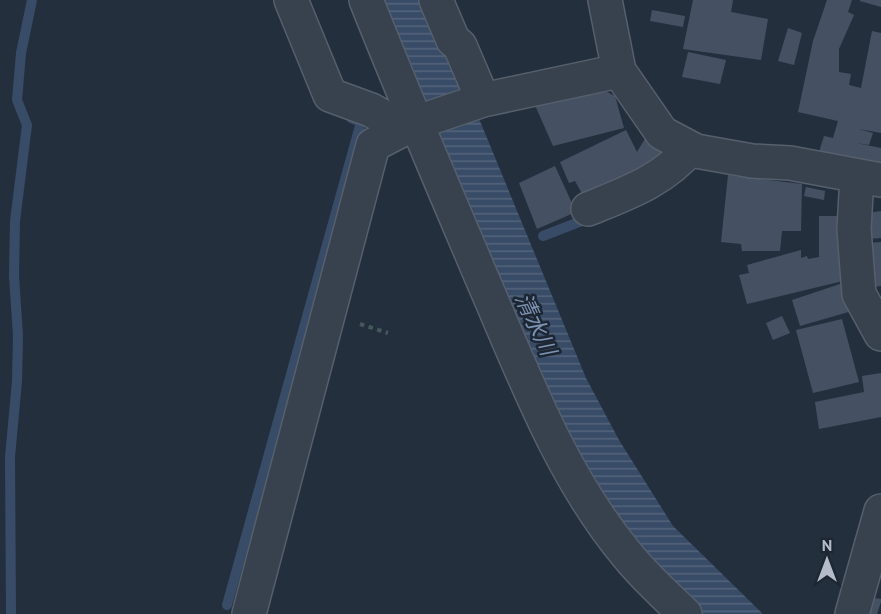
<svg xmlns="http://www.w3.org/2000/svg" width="881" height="614" viewBox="0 0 881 614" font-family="'PT Sans','Noto Sans JP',sans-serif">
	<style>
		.water { fill: url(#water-rules) }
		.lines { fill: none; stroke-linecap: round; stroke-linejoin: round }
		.stream { stroke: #394c67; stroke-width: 10 }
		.building { fill: #455162 }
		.minor-casing { stroke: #565f6c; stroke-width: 36 }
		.path { stroke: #44595c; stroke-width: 4; stroke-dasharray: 4.5 4.5; stroke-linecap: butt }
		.minor { stroke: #38414e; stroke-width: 33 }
		.labels { text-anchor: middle; stroke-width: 5; stroke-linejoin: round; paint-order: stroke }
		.water-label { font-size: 22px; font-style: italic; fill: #7c92b1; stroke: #1d2633 }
	</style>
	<defs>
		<pattern id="water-rules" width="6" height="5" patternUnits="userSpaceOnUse" patternTransform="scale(1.5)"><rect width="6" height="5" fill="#394c67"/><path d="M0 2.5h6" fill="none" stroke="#53647b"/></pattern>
	</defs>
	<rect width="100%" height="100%" fill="#242f3e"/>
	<path class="water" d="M 378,0 L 430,0 L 586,378 L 619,440 L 673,526 L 763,614 L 700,614 L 649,567 L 579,468 Z"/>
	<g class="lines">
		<path class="stream" d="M 543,236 L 592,217
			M 227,605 L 361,122 L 351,118
			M 11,614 L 10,457 L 17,381 L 18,336 L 14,276 L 15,221 L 27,125 L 17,100 L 21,53 L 32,0"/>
	</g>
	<path class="building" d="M 693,0 L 733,0 L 731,12 L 768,19 L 761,60 L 683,49 Z
		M 827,0 L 852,0 L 848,12 L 854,15 L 839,49 L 839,72 L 851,74 L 849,85 L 861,88 L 872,31 L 881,33 L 881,133 L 859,129 L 873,133 L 869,145 L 856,143 L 881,148 L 881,166 L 819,152 L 824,136 L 833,138 L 838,121 L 798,112 L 813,41 Z
		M 881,0 L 881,7 L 860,1 L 860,0 Z
		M 652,10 L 685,16 L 683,27 L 650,21 Z
		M 788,28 L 802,33 L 794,65 L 778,61 Z
		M 688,52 L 726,60 L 720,84 L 682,77 Z
		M 596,90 L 597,93 L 607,92 L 615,96 L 624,128 L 553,146 L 534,103 Z
		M 626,130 L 637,152 L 646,137 L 668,152 L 585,199 L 575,181 L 569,183 L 560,162 Z
		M 555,166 L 576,212 L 537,229 L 519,183 Z
		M 728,175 L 802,184 L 801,231 L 782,231 L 780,251 L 742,251 L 741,244 L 721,242 Z
		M 806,187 L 825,191 L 824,200 L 804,196 Z
		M 881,211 L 881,238 L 867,239 L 867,213 Z
		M 819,216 L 840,216 L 843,281 L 747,304 L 739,275 L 749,273 L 747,265 L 801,250 L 801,258 L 807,256 L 808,259 L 819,257 Z
		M 881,242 L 881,286 L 871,287 L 867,243 Z
		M 843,283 L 852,311 L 800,326 L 792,300 Z
		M 782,316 L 790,333 L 773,340 L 766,323 Z
		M 842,319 L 859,382 L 813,393 L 796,330 Z
		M 881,373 L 881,417 L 819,429 L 815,402 L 864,392 L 862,376 Z
		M 874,598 L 881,599 L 881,602 L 877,614 L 870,614 Z"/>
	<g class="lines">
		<defs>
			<path id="minor" d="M 291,0 L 330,95 L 371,110 L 405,129
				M 366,0 C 403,93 442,184 481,276 C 523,372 560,475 628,556 C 645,577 666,596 685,614
				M 436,0 L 453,40 L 460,46 L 483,100
				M 605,0 L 619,71 L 662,133 L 696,151 L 752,161 L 790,163 L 881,180
				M 857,176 L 854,229 L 859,294 L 881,334
				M 588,209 C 625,194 665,180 690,148
				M 249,614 L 373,145 L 415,123 L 483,100 L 619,71
				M 852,614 L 881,511"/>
		</defs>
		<use href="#minor" class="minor-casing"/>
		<path class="path" d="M 360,324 L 388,333"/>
		<use href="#minor" class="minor"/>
	</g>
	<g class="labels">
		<g class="water-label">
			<text transform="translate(536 324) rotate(65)" y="8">清水川</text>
		</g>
	</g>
	<g transform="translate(827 560)" stroke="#1d2633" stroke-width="4.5" paint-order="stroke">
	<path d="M0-4.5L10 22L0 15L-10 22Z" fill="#b4bcc9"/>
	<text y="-9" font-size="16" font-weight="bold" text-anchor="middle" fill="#b4bcc9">N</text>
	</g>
</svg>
